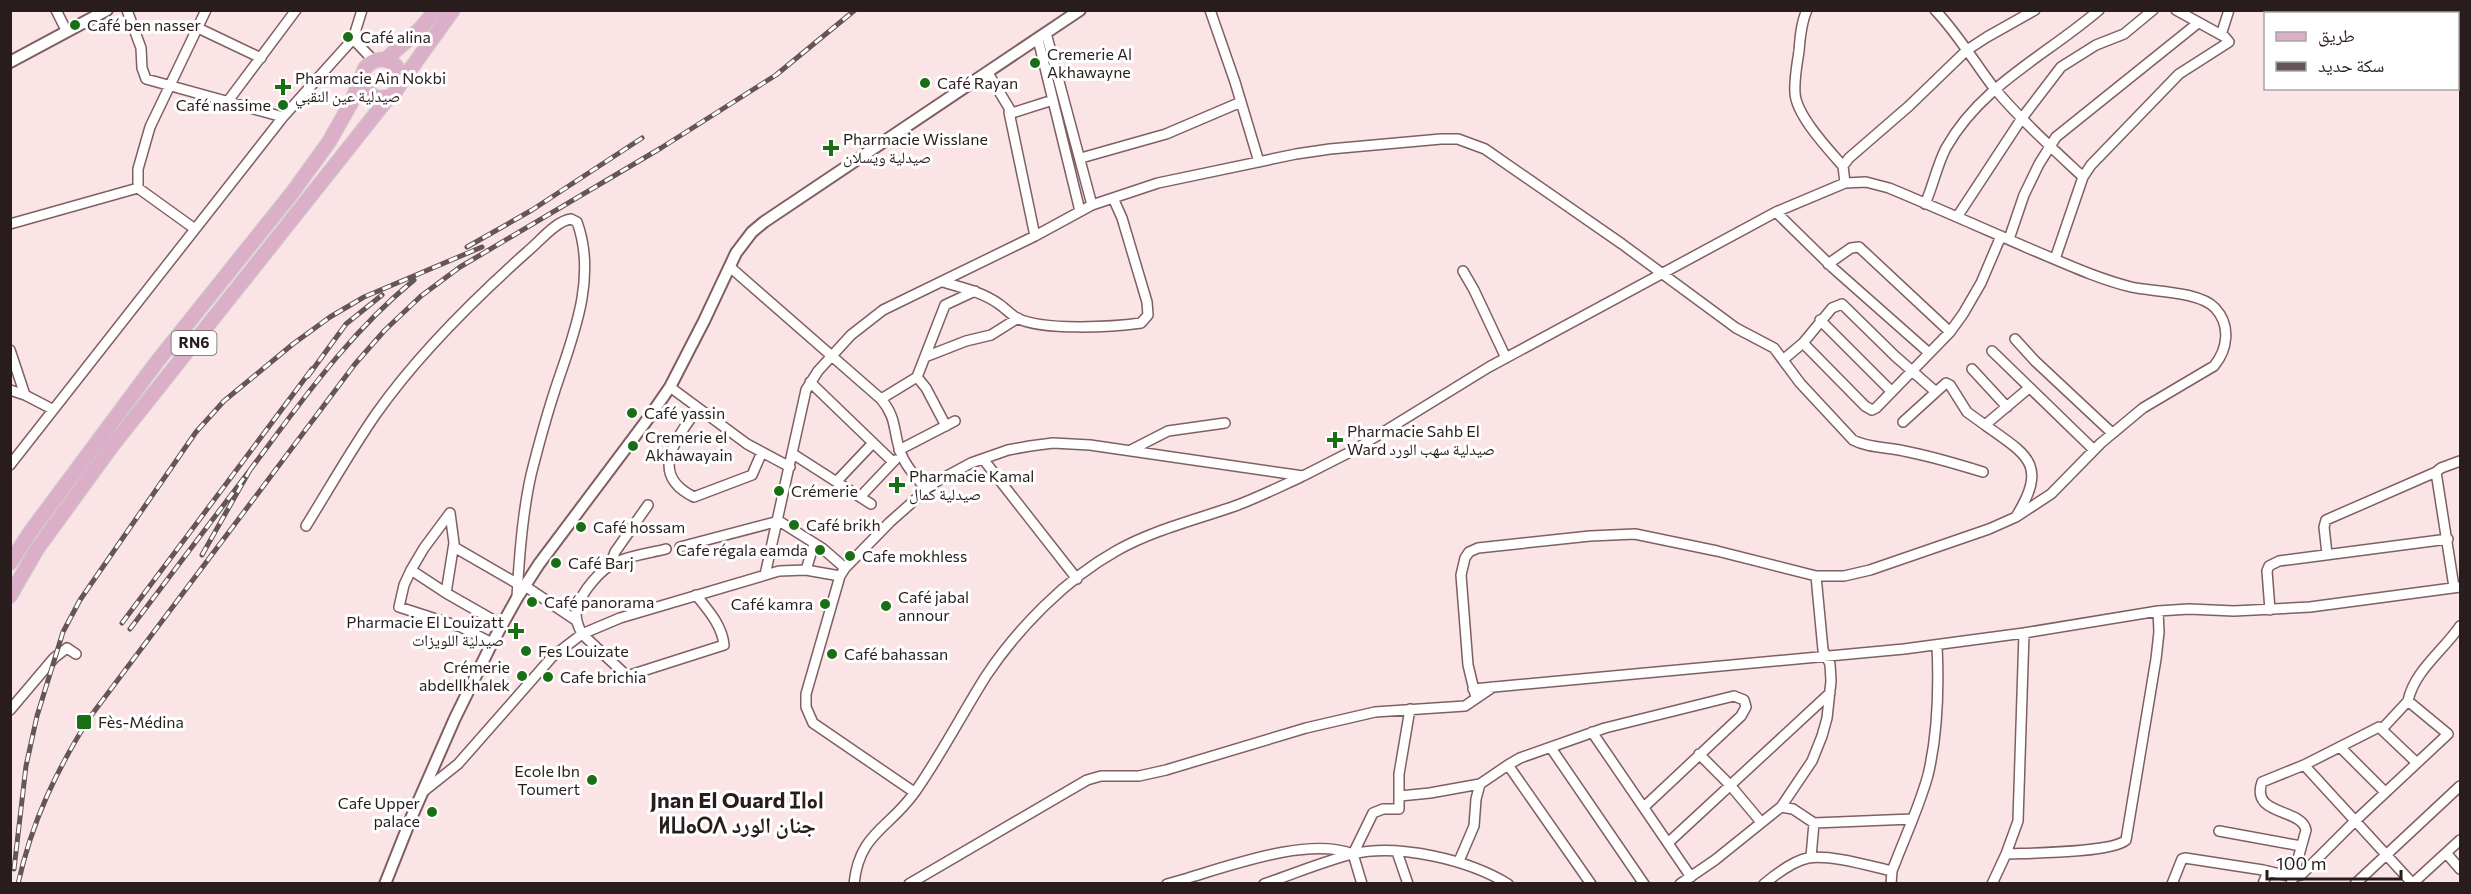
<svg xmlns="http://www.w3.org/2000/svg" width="2471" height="894" viewBox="0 0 2471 894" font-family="Commissioner,'Noto Naskh Arabic','Noto Sans Tifinagh',sans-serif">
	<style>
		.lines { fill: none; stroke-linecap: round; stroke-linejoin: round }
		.minor-casing { stroke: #7f5f62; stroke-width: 12 }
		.tertiary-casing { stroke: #7f5f62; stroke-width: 14 }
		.primary-casing { stroke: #d0cdcd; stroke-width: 16 }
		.minor { stroke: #fff; stroke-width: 9 }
		.tertiary { stroke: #fff; stroke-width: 10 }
		.primary { stroke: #daafc7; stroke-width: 14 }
		.rail-casing { stroke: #655557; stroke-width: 5 }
		.rail { stroke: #fff; stroke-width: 3; stroke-dasharray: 9; stroke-linecap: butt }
		.poi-dot { fill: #196e16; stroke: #fff; stroke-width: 2 }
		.labels { text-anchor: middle; stroke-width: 6; stroke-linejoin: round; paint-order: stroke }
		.shield { fill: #fff; stroke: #696061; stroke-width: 1.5 }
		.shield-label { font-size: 15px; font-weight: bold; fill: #291c1d }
		.poi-label { font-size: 16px; fill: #291c1d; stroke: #fff; text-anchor: start }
		.district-label { font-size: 22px; font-weight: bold; fill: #291c1d; stroke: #fff }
	</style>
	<rect width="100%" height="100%" fill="#fbe4e6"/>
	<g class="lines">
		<defs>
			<path id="minor" d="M 56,10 L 67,32
				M 127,10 L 141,48 L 142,68 L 146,79 L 283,117
				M 362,10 L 353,39 L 374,61
				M 1210,10 L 1235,82 L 1259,162
				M 1807,10 C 1801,23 1800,38 1799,51 C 1797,65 1794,79 1795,93 C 1796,115 1828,149 1843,166
				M 1935,10 C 1958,34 1974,62 1994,88 C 2021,120 2052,148 2083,177
				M 198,28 L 261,58
				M 1046,33 L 1092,205
				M 2221,35 L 2229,10
				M 1038,39 L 1080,211
				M 988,73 L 1012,113 L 1053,100
				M 228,101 L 296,10
				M 1009,112 L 1035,236
				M 1081,158 L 1166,134 L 1241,102
				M 1845,183 L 1843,166 L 1849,158 L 1909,106 L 1967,50 L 1987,37 L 2035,10
				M 1925,204 C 1933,186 1937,165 1946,148 C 1981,85 2047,55 2099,10
				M 1776,212 L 1833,268 L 1928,352
				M 1957,217 L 2022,118 L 2061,67 L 2096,45 L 2124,34 L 2153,10
				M 10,224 L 138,188
				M 195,229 L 138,188 L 138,169 L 150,127 L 206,10
				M 2009,239 L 2024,195 L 2039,164 L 2056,137 L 2198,23
				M 2055,259 L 2083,177 L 2091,165 L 2179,74 L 2229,42 L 2225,37 L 2176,10
				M 1828,264 L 1851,248 L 1859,247 L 1950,332
				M 730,267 L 881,399 C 897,418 893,430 900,451 C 905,466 917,478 926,489
				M 1463,271 L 1474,290 L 1506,358
				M 943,282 C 963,288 982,292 999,304 C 1005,308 1011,315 1017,318 C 1043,331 1112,327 1141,323 L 1148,315 L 1147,302 L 1122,218 L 1113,198
				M 1820,320 L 1891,391
				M 2015,339 L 2035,361 L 2112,433
				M 1803,343 L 1865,406 L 1872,410 L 1876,408 L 1950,332 L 1963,314 L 1981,283 L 2001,236
				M 10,350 L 25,395
				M 1992,351 L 2094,450
				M 925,357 L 966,341 L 991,335 L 1018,318
				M 1784,359 L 1803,343 L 1832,308 L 1842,304 L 1895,356 L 1936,392 L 1903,422
				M 1972,369 L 2007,407
				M 917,377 L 926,388 L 946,426
				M 810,382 L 893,462
				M 670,387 L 747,444 L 790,467
				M 10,390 L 25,395 L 52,409
				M 1936,392 L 1946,383 L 1950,385 L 1967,412 L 1985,425
				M 881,399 L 917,377 L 945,305 L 975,291
				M 698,408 C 677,438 647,474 694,497 L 752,475 L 762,452
				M 899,450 L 955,421
				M 1131,450 L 1168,431 L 1225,423
				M 793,454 L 871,504
				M 983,459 L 1077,579
				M 10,465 L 283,117 L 353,39
				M 837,481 L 873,443
				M 860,497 L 895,460
				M 450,513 L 424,548 L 411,570 L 446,593 L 502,625
				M 2017,515 C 2048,464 2027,455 1985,425 L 2029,388
				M 306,526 C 329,489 351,450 376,414 C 418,354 473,300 528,251 C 540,241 556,221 571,219 L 577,222 C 596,274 576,329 559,378 C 548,410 539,443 531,475 C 522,515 519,557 517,598
				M 454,547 L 518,584
				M 680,547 L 779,521 L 822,548 L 845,568
				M 666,549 C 650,553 632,555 616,562 C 601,569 582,591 577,608 C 574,617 578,626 582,634 L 627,676 L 724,645 C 722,625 708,610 696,595
				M 2327,554 L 2324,527 L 2326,520 L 2436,472
				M 610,565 L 615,552 L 648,505
				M 411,570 L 404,585 L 399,607 L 461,627 L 492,643
				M 806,570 L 814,544
				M 765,575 L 806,390 L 818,371 L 851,335 L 883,310 L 1035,236 L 1092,205 L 1158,183 L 1296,154 L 1330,149 L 1441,139 L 1458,139 L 1485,149 L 1622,244 L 1736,328 L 1774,348 L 1800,383 L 1853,440 C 1868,448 1887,447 1904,451 C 1931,456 1957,464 1983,472
				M 525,586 L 577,621
				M 2454,587 L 2436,472 L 2441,468 L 2460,461
				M 446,593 L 454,543 L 450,513
				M 2270,610 L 2267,571 L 2269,566 L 2279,561 L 2448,539
				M 1473,689 L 1904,649 L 2024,633 L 2158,611 L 2189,609 L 2234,611 L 2310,607 L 2460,587
				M 1475,694 L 1468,665 L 1461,575 L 1465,558 L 1469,552 L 1478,548 L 1590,536 L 1635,534 L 1717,551 L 1816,576
				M 2408,701 C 2414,671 2444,650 2460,626
				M 10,710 L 54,658 L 67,648 L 76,654
				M 1592,732 L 1691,877
				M 2340,747 L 2385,792
				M 1551,748 L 1644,884
				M 1699,754 L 1730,785 L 1761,822
				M 1508,765 L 1591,884
				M 2304,765 L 2413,884
				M 424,791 L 458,764 L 552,657 L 582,634 L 620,618 L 779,571 L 806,570 L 840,576
				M 914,792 L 813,723 L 806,707 L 806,694 L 840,576 L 845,568 L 890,522 L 934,483 L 971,463 L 1008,450 L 1030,446 L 1053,443 L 1090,445 L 1303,476 L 1354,450 L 1489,367 L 1776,212 L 1845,183 L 1866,182 L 1889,188 C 1935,207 1982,228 2028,248 C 2062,262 2095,278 2131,287 C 2153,292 2199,291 2215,308 C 2231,325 2228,349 2214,366 L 2143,408 L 2101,443 L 2051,494 L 2016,517 L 1989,529 L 1870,570 L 1844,576 L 1816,576 L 1823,650 L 1830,664 L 1831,681 L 1827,718 L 1822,736 L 1812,761 L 1781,807 L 1715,860 L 1680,884
				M 1400,796 L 1430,793 L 1480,784
				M 1781,807 L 1793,809 L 1814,823 L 1912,819
				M 2219,831 L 2301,846
				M 1669,842 L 1830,693
				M 1397,852 L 1408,884
				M 2006,854 C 2029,853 2112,853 2126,840 L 2156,659 L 2159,632 L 2158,611
				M 2447,854 L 2460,869
				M 1811,857 L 1814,823
				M 1459,861 L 1474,826 L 1476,799 L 1480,784 L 1508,765 L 1520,758 L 1605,728 L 1734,696 L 1744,700 L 1746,707 L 1741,716 L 1644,807
				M 854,884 C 859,833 889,829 915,792 C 941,755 962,714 986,676 C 1018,628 1066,579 1116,551 C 1153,530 1195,520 1235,506 C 1257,498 1279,487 1301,477
				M 909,884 L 1087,780 L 1101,776 L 1139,776 L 1166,770 L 1306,728 L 1375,712 L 1465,706 L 1493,687
				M 1167,884 C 1217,871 1304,835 1353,854
				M 1264,884 C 1293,874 1322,862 1352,854 C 1398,843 1469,860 1508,884
				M 1362,884 L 1353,854 L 1373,813 L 1383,809 L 1399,809 L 1399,774 L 1410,709
				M 1764,884 C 1776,874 1793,861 1808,858 C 1829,854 1870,866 1892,871
				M 1891,884 L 1892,871 C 1904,839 1919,808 1928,775 C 1938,733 1939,687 1937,645
				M 1992,884 L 2006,854 L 2018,821 L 2024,633
				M 2172,884 L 2182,859 L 2185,858 L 2263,870 L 2293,877 L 2301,875 L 2355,821 L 2448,734 L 2408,701 L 2382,729
				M 2263,884 L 2268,871
				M 2291,884 L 2306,830 C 2302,808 2250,816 2262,782 L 2304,765 L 2379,727 L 2417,763
				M 2355,884 L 2460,786
				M 2412,884 L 2460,840"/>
			<path id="tertiary" d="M 10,62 L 107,10
				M 385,884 L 412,816 L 455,718 L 492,643 L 517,598 L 539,564 L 650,416 L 670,387 L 704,321 L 736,253 L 752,232 L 764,222 L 1080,10"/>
			<path id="primary" d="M 386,59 L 420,29 L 436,10
				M 402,81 L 453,10
				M 10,563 L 31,531 L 156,363 L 292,193 L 329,142 L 351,103 L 365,68 C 379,52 400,60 402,81 L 394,94 C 379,103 366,95 362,80
				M 10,596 L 37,549 L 112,446 L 389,97"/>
		</defs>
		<use href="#minor" class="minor-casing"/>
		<use href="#tertiary" class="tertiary-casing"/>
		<use href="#primary" class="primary-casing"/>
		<use href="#minor" class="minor"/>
		<use href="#tertiary" class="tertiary"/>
		<use href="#primary" class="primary"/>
		<defs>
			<path id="rail" d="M 467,247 L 532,210 L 642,138
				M 308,376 L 346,324 L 382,295
				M 250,470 C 302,401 347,335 414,280
				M 122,623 L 312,369
				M 130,629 L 250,470 L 202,555
				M 14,869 L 26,766 L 37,716 L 63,632 L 80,600 L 196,432 L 224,401 L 293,344 L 330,317 L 364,297 L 482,247
				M 18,884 C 32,821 56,771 90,717 L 355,364 L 385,330 L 421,296 L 460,267 L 661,148 L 776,75 L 855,10"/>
		</defs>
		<use href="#rail" class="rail-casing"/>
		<use href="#rail" class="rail"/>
	</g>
	<g class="poi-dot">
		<circle cx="75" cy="25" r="6"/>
		<circle cx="348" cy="37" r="6"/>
		<circle cx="1035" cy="63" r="6"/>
		<circle cx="925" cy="83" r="6"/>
		<path d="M280 78h6v6h6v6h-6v6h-6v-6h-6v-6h6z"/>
		<circle cx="283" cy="105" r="6"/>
		<path d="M828 139h6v6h6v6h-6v6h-6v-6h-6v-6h6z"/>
		<circle cx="632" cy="413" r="6"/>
		<path d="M1332 431h6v6h6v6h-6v6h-6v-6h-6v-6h6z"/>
		<circle cx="633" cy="446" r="6"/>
		<path d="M894 476h6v6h6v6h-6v6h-6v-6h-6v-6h6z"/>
		<circle cx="779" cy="491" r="6"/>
		<circle cx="794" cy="525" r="6"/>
		<circle cx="581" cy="527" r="6"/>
		<circle cx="820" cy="550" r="6"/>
		<circle cx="850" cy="556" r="6"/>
		<circle cx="556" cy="563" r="6"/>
		<circle cx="532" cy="602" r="6"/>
		<circle cx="825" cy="604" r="6"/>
		<circle cx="886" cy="606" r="6"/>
		<path d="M513 622h6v6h6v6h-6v6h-6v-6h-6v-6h6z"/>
		<circle cx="526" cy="651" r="6"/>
		<circle cx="832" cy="654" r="6"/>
		<circle cx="522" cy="676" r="6"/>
		<circle cx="548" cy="677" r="6"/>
		<rect x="76" y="714" width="16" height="16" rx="3"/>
		<circle cx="592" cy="780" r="6"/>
		<circle cx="432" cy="812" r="6"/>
	</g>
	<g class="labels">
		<rect class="shield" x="171.5" y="331" width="45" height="24" rx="4.5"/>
		<g class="shield-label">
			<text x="194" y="348">RN6</text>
		</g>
		<g class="poi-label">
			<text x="87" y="31">Café ben nasser</text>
			<text x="360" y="43">Café alina</text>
			<text x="1047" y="60">Cremerie Al<tspan x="1047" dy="18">Akhawayne</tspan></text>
			<text x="295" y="84">Pharmacie Ain Nokbi<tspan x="295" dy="18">صيدلية عين النقبي</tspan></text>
			<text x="937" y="89">Café Rayan</text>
			<text x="271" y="111" text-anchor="end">Café nassime</text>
			<text x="843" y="145">Pharmacie Wisslane<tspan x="843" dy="18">صيدلية ويسلان</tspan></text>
			<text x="644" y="419">Café yassin</text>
			<text x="1347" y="437">Pharmacie Sahb El<tspan x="1347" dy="18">Ward صيدلية سهب الورد</tspan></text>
			<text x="645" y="443">Cremerie el<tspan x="645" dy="18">Akhawayain</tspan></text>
			<text x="909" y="482">Pharmacie Kamal<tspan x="909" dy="18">صيدلية كمال</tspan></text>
			<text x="791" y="497">Crémerie</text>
			<text x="806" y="531">Café brikh</text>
			<text x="593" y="533">Café hossam</text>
			<text x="808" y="556" text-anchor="end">Cafe régala eamda</text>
			<text x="862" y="562">Cafe mokhless</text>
			<text x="568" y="569">Café Barj</text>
			<text x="898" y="603">Café jabal<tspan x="898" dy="18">annour</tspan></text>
			<text x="544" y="608">Café panorama</text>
			<text x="813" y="610" text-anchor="end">Café kamra</text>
			<text x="504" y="628" text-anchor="end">Pharmacie El Louizatt<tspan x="504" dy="18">صيدلية اللويزات</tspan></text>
			<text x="538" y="657">Fes Louizate</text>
			<text x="844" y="660">Café bahassan</text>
			<text x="510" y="673" text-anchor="end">Crémerie<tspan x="510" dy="18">abdellkhalek</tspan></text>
			<text x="560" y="683">Cafe brichia</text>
			<text x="98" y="728">Fès-Médina</text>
			<text x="580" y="777" text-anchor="end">Ecole Ibn<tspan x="580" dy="18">Toumert</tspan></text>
			<text x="420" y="809" text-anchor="end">Cafe Upper<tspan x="420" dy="18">palace</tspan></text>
		</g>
		<g class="district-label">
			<text x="737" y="808">Jnan El Ouard ⵊⵏⴰⵏ<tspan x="737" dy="25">ⵍⵡⴰⵔⴷ جنان الورد</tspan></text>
		</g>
	</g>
	<rect width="2471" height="894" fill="none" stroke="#291c1d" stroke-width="24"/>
	<rect x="2264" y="12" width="195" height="78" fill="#ffffff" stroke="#a9a4a5" stroke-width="1.5"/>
	<rect x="2276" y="32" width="30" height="9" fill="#daafc7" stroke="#a9a4a5" stroke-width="1.5"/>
	<text x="2318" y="42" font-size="18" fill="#291c1d">طريق</text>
	<rect x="2276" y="62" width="30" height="9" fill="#655557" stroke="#a9a4a5" stroke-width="1.5"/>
	<text x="2318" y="72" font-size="18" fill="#291c1d">سكة حديد</text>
	<path d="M2267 870v9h134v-9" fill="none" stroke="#291c1d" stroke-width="3"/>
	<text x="2276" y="870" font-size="18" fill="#291c1d" stroke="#ffffff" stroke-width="4.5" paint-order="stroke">100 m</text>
</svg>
